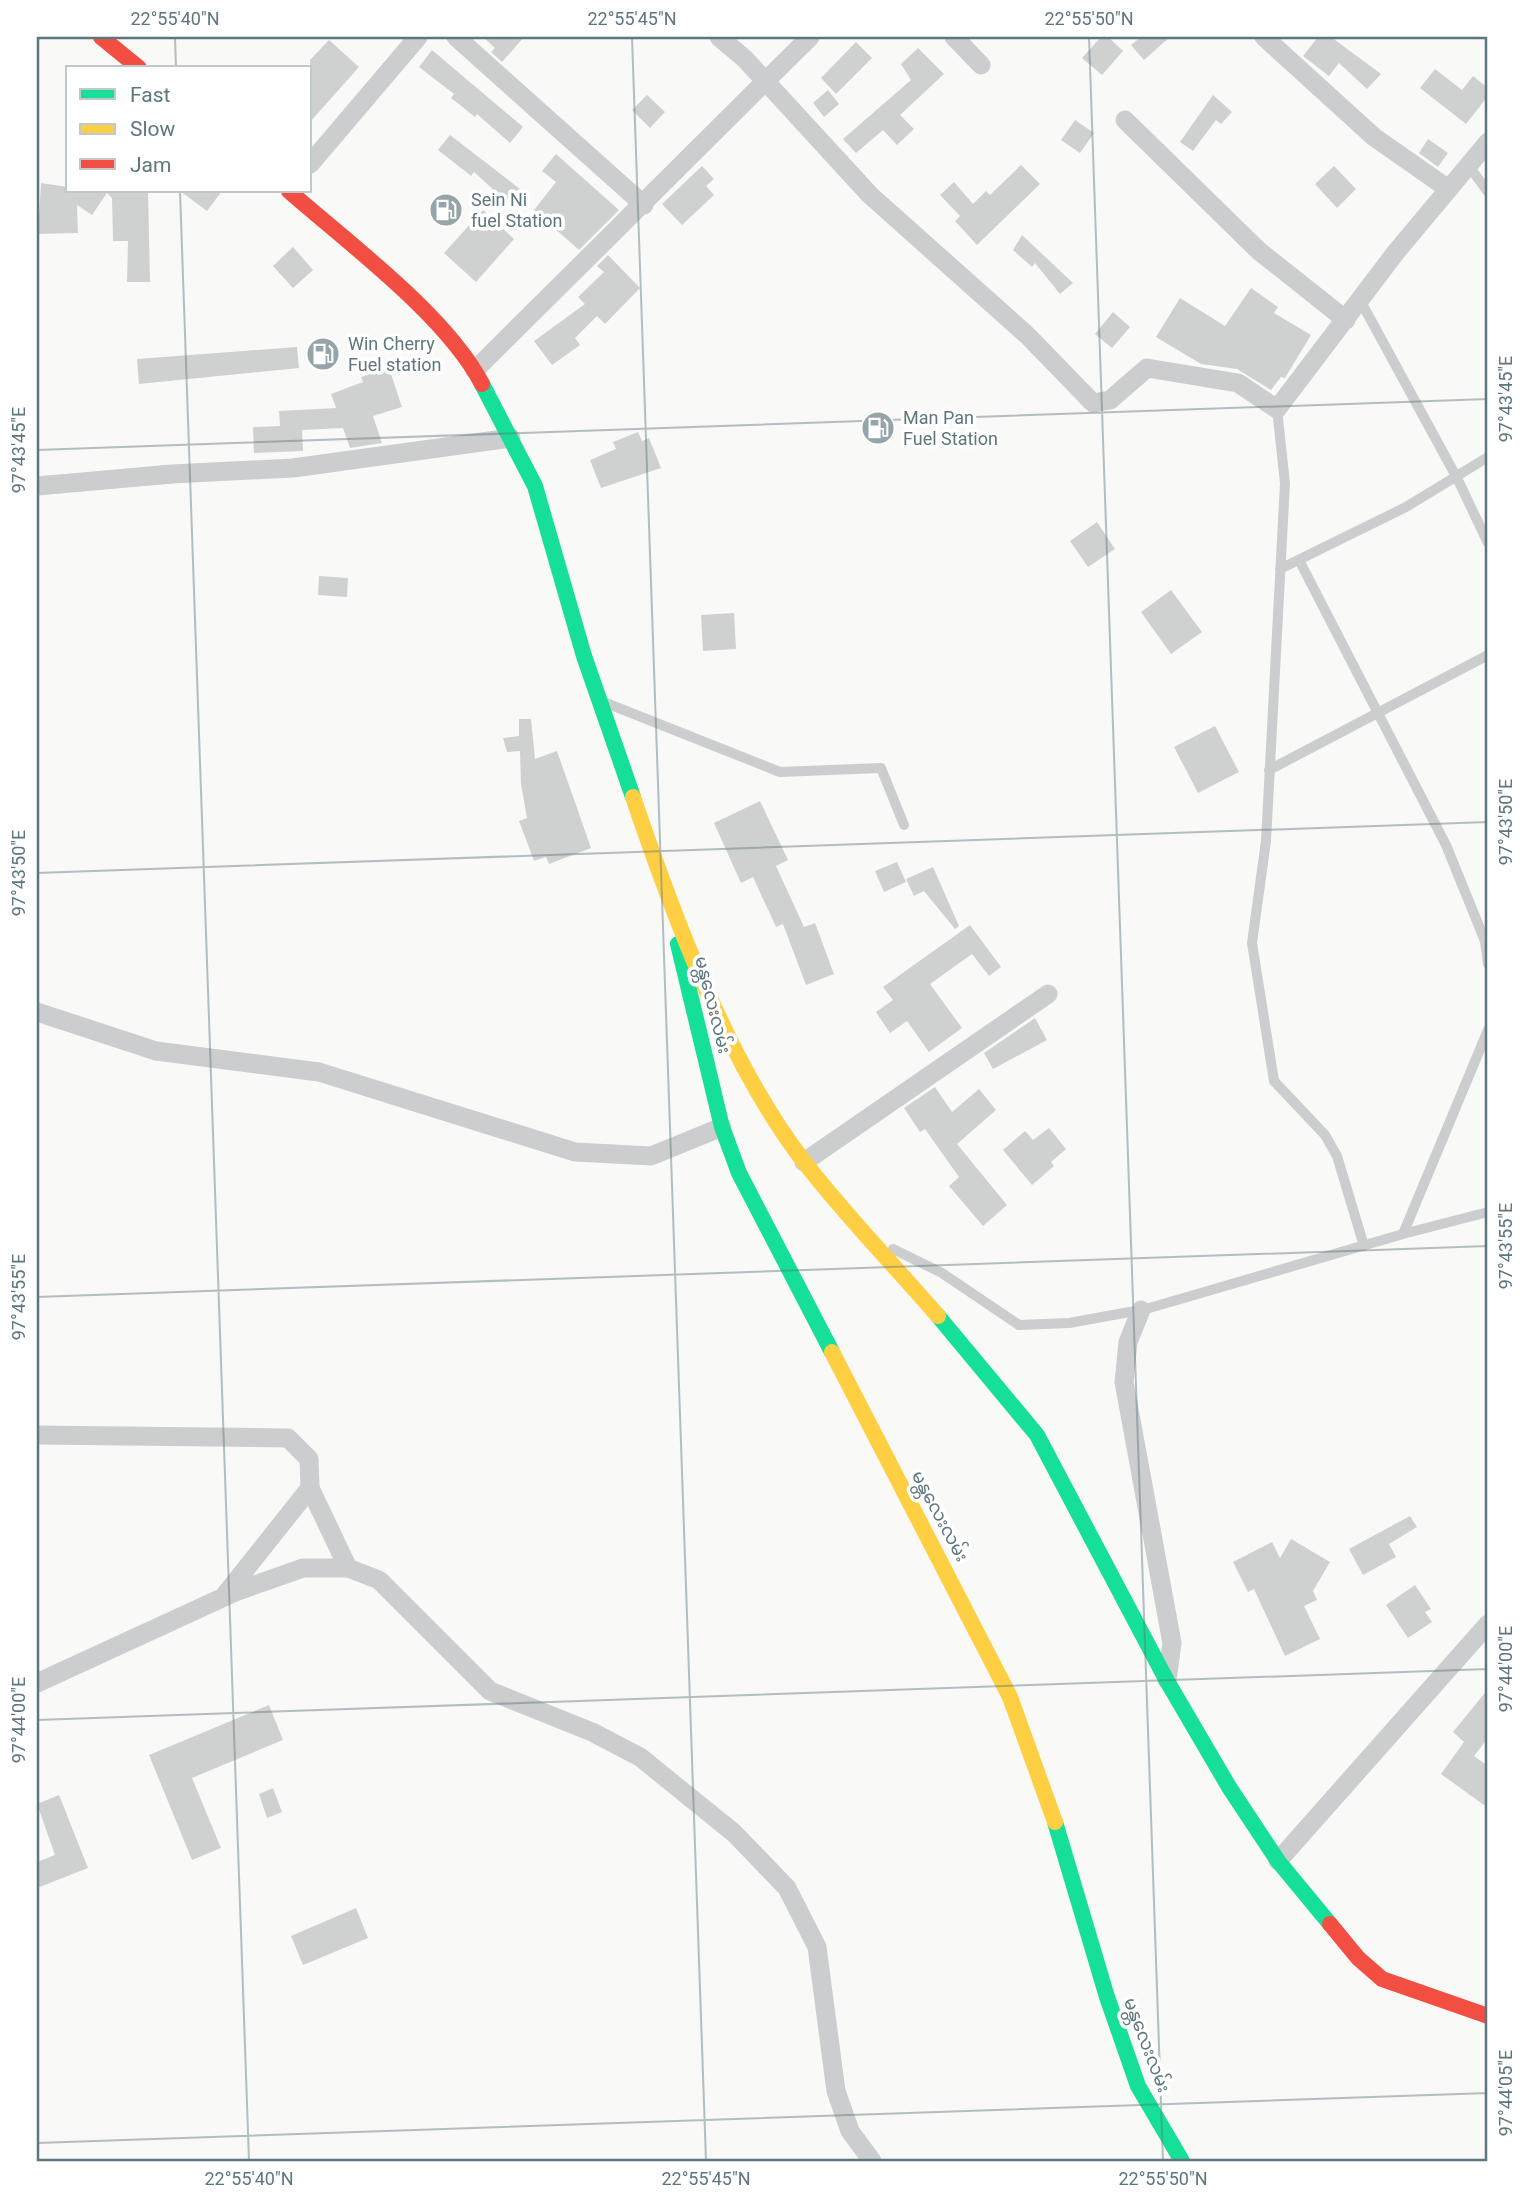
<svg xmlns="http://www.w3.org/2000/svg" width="1525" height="2198" viewBox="0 0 1525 2198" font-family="Roboto,'Noto Sans Myanmar',sans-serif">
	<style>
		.building { fill: #cfd1d1 }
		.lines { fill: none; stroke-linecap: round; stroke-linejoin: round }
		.lane { stroke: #cbcdce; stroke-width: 10 }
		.street { stroke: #cbcdce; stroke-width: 19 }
		.fast { stroke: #16e098; stroke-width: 16 }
		.slow { stroke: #ffcf43; stroke-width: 16 }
		.jam { stroke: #f24e42; stroke-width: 16 }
		.ticks { fill: none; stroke: #5e767d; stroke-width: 2; stroke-opacity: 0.45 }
		.labels { text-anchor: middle; stroke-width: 7; stroke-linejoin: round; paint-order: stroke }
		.poi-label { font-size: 18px; fill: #5e767d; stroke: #fff; text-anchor: start }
		.street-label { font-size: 18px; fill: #5e767d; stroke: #fff }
		.neatline { fill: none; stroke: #5e767d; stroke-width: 2.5 }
		.ticks-label { font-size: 18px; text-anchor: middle; fill: #5e767d }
	</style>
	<rect width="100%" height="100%" fill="#f9f9f8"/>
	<path class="building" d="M 483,37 L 524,37 L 502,62 L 491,52 L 495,48 Z
		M 1101,37 L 1108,37 L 1123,51 L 1102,75 L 1082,58 Z
		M 1141,37 L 1170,37 L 1144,60 L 1131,45 Z
		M 1318,37 L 1331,37 L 1381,74 L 1367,89 L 1339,63 L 1329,76 L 1303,56 Z
		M 329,40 L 359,67 L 310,122 L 310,60 Z
		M 856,42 L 872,58 L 836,94 L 821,78 Z
		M 918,48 L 944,74 L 900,115 L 914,129 L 897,145 L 883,130 L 856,153 L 843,139 L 911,80 L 901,64 Z
		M 432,50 L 523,127 L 510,143 L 477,114 L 475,117 L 451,98 L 454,94 L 419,67 Z
		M 1435,69 L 1462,90 L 1473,76 L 1488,88 L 1488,96 L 1466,124 L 1420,88 Z
		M 828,90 L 839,104 L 824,117 L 813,103 Z
		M 647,95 L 665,112 L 650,128 L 632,110 Z
		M 1213,95 L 1232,112 L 1221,124 L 1216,120 L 1193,151 L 1180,142 Z
		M 1075,120 L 1094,133 L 1080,153 L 1061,140 Z
		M 450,135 L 520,189 L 508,203 L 474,172 L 471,176 L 438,150 Z
		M 1428,139 L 1448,153 L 1438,167 L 1419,153 Z
		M 556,154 L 619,210 L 579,250 L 534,210 L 556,182 L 542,171 Z
		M 1021,165 L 1040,184 L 977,245 L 955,221 L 960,216 L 940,195 L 954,182 L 973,204 L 986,191 L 990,195 Z
		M 702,166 L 714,179 L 706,186 L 714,195 L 682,225 L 662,204 Z
		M 1334,166 L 1356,189 L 1337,208 L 1315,184 Z
		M 41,183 L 68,187 L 68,191 L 148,191 L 150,282 L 127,282 L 128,241 L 113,241 L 112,198 L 107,193 L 92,215 L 77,205 L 78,233 L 38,234 Z
		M 180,191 L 222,191 L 207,211 Z
		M 483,210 L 514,239 L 476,282 L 444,253 Z
		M 1022,235 L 1073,283 L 1060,294 L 1035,263 L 1032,267 L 1013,250 Z
		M 293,247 L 313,270 L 293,288 L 273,266 Z
		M 608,255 L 640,288 L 605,324 L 597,316 L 575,338 L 580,345 L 552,365 L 534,341 L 585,304 L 578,297 L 604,272 L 597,266 Z
		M 1251,288 L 1278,307 L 1274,313 L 1311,335 L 1285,378 L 1281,377 L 1271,390 L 1237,369 L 1201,364 L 1156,337 L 1180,298 L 1225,326 Z
		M 1113,312 L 1130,327 L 1112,348 L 1095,334 Z
		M 297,347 L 299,368 L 139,384 L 137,359 Z
		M 389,368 L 402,407 L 373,416 L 382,443 L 350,448 L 343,428 L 302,430 L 303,451 L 254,453 L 253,427 L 280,426 L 279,411 L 336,408 L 331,394 L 363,382 L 361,377 Z
		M 638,432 L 642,441 L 649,438 L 661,468 L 601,488 L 590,460 L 616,449 L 613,442 Z
		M 1097,522 L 1115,549 L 1088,567 L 1070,541 Z
		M 319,576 L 348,578 L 347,597 L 318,595 Z
		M 1171,590 L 1202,632 L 1171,654 L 1141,612 Z
		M 734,613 L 736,649 L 703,651 L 701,615 Z
		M 519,719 L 531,719 L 535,759 L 557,751 L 591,848 L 549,864 L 546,857 L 534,861 L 519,821 L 527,818 L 521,784 L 520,751 L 507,752 L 503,738 L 519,736 Z
		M 1215,726 L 1239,772 L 1198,793 L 1174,747 Z
		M 760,801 L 788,860 L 776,866 L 804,927 L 815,923 L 834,974 L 806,985 L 783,924 L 776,927 L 753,877 L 741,883 L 714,823 Z
		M 897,862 L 906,882 L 884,892 L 875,871 Z
		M 933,867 L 959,926 L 955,929 L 924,891 L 914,896 L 906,879 Z
		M 970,925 L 1001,967 L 989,976 L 972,954 L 930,984 L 962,1028 L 929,1052 L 907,1021 L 890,1033 L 876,1012 L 893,1000 L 883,987 Z
		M 1035,1018 L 1047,1040 L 993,1069 L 984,1053 Z
		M 935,1087 L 952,1112 L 979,1089 L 996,1110 L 957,1144 L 1007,1205 L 983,1226 L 949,1186 L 959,1177 L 925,1129 L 920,1132 L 904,1108 Z
		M 1049,1128 L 1066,1149 L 1051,1162 L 1054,1166 L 1032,1185 L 1003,1150 L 1025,1131 L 1033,1140 Z
		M 1410,1516 L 1417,1527 L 1389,1544 L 1396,1557 L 1363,1575 L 1349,1549 Z
		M 1291,1539 L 1330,1562 L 1313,1591 L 1317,1600 L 1304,1606 L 1320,1639 L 1285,1656 L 1254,1589 L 1248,1592 L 1233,1562 L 1272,1542 L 1280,1558 Z
		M 1415,1585 L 1431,1609 L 1425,1612 L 1432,1622 L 1408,1638 L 1386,1605 Z
		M 1488,1689 L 1488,1738 L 1474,1756 L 1488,1766 L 1488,1808 L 1441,1774 L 1464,1742 L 1453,1732 Z
		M 269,1705 L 283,1740 L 192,1778 L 221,1848 L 192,1860 L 149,1755 Z
		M 273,1788 L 282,1812 L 267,1818 L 259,1794 Z
		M 59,1795 L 88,1868 L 37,1888 L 37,1862 L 55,1855 L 37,1804 Z
		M 356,1908 L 368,1938 L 303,1965 L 291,1936 Z"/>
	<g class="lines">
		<path class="lane" d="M 1468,165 L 1488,192
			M 1360,300 L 1457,478 L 1488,543
			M 1277,409 L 1285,483 L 1266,841 L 1252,943 L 1274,1081 L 1325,1135 L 1337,1156 L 1364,1246
			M 1299,560 L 1446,845 L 1485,941 L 1488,964
			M 1280,569 L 1406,507 L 1488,457
			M 606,703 L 780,772 L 881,768 L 904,825
			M 1269,770 L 1488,655
			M 1403,1234 L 1488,1212
			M 893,1249 L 942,1273 L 1019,1325 L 1069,1323 L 1146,1309 L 1403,1234 L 1488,1030"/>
		<path class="street" d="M 456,37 L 644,205
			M 719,37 L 745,59 L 870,195 L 1028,336 L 1093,403 L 1110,400 L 1147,368 L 1238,383 L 1277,409 L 1396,252 L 1488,142
			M 954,37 L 981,65
			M 1264,37 L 1374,137 L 1447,188
			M 1125,120 L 1259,251 L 1346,320
			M 310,164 L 418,37
			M 475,370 L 810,37
			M 37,486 L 172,474 L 293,468 L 511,438
			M 37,1012 L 156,1051 L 319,1072 L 575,1152 L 651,1156 L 722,1127
			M 804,1162 L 1048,994
			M 1141,1310 L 1128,1342 L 1124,1382 L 1172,1643 L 1167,1680
			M 37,1435 L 288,1438 L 309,1459 L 310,1488 L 225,1595
			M 310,1488 L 348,1568
			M 37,1683 L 235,1592 L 303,1568 L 348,1568 L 379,1580 L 490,1691 L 592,1732 L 640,1757 L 734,1833 L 787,1888 L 817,1947 L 836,2091 L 850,2131 L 872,2161
			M 1278,1861 L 1488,1624"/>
		<path class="fast" d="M 482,384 L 535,486 L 584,656 L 633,797
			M 678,944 L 722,1127 L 739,1173 L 832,1352
			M 938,1316 L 1037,1435 L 1167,1681 L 1229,1787 L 1278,1861 L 1330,1924
			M 1055,1822 L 1107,1997 L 1138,2086 L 1182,2161"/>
		<path class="slow" d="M 633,797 C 673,915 728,1064 805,1163 C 846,1216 894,1265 938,1316
			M 832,1352 L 1010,1697 L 1055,1822"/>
		<path class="jam" d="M 101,37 L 139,68
			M 289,191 C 348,243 446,315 482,384
			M 1330,1924 L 1358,1958 L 1382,1979 L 1488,2016"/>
	</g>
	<path class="ticks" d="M 175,37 L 176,68M 632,37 L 706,2161M 1089,37 L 1163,2161M 180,191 L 249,2161M 37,450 L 1488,399M 37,873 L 1488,822M 37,1297 L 1488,1246M 37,1720 L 1488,1669M 37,2143 L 1488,2093"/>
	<defs>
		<symbol id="fuel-disc" viewBox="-11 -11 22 22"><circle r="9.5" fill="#94a4a8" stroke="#fff"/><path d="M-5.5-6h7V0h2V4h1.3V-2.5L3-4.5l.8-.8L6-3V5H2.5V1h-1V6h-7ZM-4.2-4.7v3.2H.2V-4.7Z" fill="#fff"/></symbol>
	</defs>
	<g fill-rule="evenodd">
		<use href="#fuel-disc" x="427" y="191" width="38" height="38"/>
		<use href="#fuel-disc" x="304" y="335" width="38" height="38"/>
		<use href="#fuel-disc" x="859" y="409" width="38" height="38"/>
	</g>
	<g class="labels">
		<g class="poi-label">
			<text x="471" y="206">Sein Ni<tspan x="471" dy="21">fuel Station</tspan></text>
			<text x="348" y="350">Win Cherry<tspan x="348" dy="21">Fuel station</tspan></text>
			<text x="903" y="424">Man Pan<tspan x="903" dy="21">Fuel Station</tspan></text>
		</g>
		<g class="street-label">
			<text transform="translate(713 1005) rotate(76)" y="6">မန္တလေးလမ်း</text>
			<text transform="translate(940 1516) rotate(62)" y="6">မန္တလေးလမ်း</text>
			<text transform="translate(1147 2045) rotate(69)" y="6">မန္တလေးလမ်း</text>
		</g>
	</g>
	<rect width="1525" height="2198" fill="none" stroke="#ffffff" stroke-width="77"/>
	<rect x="66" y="66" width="245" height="126" fill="#ffffff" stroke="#bfc8cb" stroke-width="2"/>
	<rect x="80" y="89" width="35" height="10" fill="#16e098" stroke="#bfc8cb" stroke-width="2"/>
	<text x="130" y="102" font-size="21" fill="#5e767d">Fast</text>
	<rect x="80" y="124" width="35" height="10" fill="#ffcf43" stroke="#bfc8cb" stroke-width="2"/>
	<text x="130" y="136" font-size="21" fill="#5e767d">Slow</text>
	<rect x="80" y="159" width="35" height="10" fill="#f24e42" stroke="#bfc8cb" stroke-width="2"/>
	<text x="130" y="172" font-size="21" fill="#5e767d">Jam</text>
	<rect x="38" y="38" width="1448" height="2122" class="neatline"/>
	<g class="ticks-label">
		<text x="175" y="25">22°55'40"N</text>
		<text x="632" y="25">22°55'45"N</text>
		<text x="1089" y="25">22°55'50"N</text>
		<text transform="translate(1506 399) rotate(-90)" y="6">97°43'45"E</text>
		<text transform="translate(19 450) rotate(-90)" y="6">97°43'45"E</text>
		<text transform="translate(1506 822) rotate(-90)" y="6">97°43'50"E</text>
		<text transform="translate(19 873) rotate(-90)" y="6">97°43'50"E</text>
		<text transform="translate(1506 1246) rotate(-90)" y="6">97°43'55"E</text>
		<text transform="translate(19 1297) rotate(-90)" y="6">97°43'55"E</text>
		<text transform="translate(1506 1669) rotate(-90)" y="6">97°44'00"E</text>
		<text transform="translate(19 1720) rotate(-90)" y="6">97°44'00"E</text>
		<text transform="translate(1506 2093) rotate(-90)" y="6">97°44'05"E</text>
		<text x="249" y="2185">22°55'40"N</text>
		<text x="706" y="2185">22°55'45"N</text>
		<text x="1163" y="2185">22°55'50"N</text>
	</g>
</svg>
